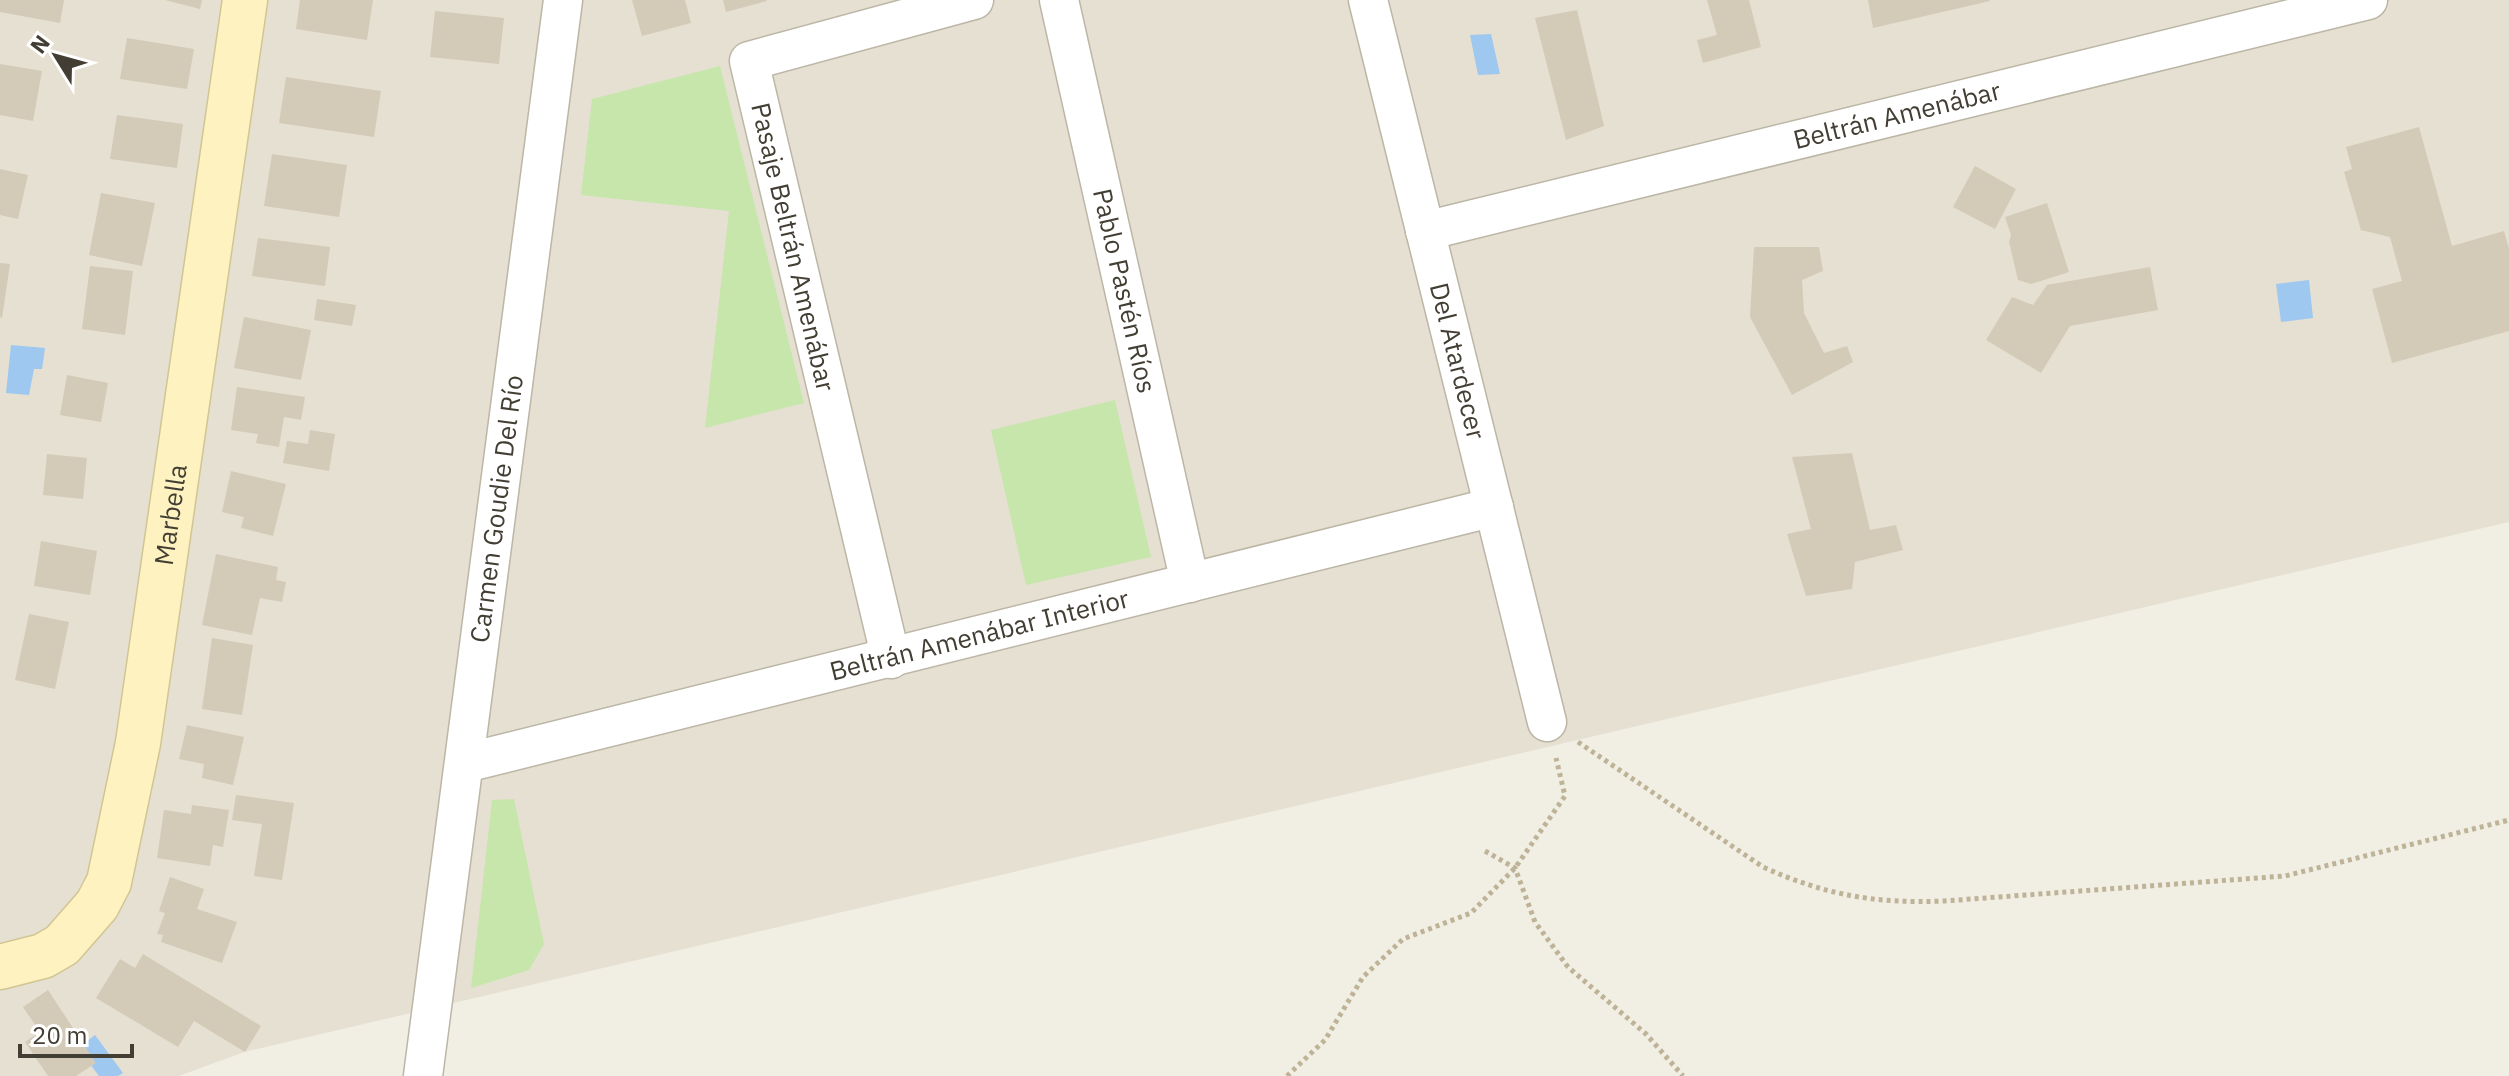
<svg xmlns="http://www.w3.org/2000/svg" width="2509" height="1076" viewBox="0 0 2509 1076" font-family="'IBM Plex Sans',sans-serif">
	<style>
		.residential { fill: #e5e0d1 }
		.green { fill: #c7e6ab }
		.water { fill: #9ec8ef }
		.building { fill: #d3cab8 }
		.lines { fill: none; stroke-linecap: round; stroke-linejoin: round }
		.street-casing { stroke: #bcb6a6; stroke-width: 41 }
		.secondary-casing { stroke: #d1c593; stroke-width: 47 }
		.path { stroke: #beb397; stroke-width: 5; stroke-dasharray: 4 4; stroke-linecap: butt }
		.street { stroke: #fff; stroke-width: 38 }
		.secondary { stroke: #fef3c0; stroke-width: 44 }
		.labels { text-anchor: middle; stroke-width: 7; stroke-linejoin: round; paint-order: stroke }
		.street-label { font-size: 26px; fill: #433e33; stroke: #fff }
	</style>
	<rect width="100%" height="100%" fill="#f1eee3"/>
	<path class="residential" d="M 0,0 L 2509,0 L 2509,522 L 244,1052 L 179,1076 L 0,1076 Z"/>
	<path class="green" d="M 720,66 L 804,403 L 705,428 L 729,211 L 581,195 L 592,99 Z
		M 1115,400 L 1151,557 L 1026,585 L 991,430 Z
		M 514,799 L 544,944 L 529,970 L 471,988 L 492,800 Z"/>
	<path class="water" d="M 1491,34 L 1500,74 L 1478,75 L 1470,35 Z
		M 2309,280 L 2313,318 L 2281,322 L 2276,284 Z
		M 11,345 L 45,348 L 42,369 L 34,369 L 29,395 L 6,393 Z
		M 95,1035 L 123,1073 L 118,1076 L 99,1076 L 78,1048 Z"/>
	<path class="building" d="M 0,0 L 64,0 L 60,23 L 0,12 Z
		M 165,0 L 202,0 L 200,9 Z
		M 300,0 L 373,0 L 367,40 L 296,29 Z
		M 632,0 L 685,0 L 691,23 L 642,36 Z
		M 723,0 L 766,0 L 767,1 L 726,12 Z
		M 1707,0 L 1749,0 L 1761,47 L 1703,63 L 1697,40 L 1717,35 Z
		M 1868,0 L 1990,0 L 1990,1 L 1873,28 Z
		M 1577,10 L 1604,126 L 1566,140 L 1535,18 Z
		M 435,11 L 504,18 L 499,64 L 430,57 Z
		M 127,38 L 194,49 L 187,89 L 120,79 Z
		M 0,64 L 42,71 L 33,121 L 0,115 Z
		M 286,77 L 381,91 L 374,137 L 279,123 Z
		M 117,115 L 183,124 L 177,168 L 110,159 Z
		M 2419,127 L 2452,246 L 2504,231 L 2509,249 L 2509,331 L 2392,363 L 2372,289 L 2402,281 L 2390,237 L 2361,230 L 2344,172 L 2352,169 L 2346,147 Z
		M 272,154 L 347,165 L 339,217 L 264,206 Z
		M 1975,166 L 2016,189 L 1995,229 L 1953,207 Z
		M 0,169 L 28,175 L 18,219 L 0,215 Z
		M 101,193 L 155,203 L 142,266 L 89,255 Z
		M 2047,203 L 2069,272 L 2031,284 L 2018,280 L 2009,242 L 2011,235 L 2005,217 Z
		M 258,238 L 330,247 L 325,286 L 252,276 Z
		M 1754,247 L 1819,247 L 1823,271 L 1802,280 L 1804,313 L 1824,353 L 1847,346 L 1853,362 L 1792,395 L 1750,317 Z
		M 0,263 L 10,264 L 2,318 L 0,317 Z
		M 90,266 L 133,271 L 125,335 L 82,329 Z
		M 2150,267 L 2158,310 L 2070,326 L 2041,373 L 1986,340 L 2012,297 L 2033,305 L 2047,285 Z
		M 317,299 L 356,305 L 352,326 L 314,320 Z
		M 244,317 L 311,330 L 301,380 L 234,368 Z
		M 67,375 L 108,383 L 101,422 L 60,415 Z
		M 237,387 L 305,397 L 301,420 L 284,417 L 279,447 L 256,443 L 258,434 L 231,430 Z
		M 310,430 L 335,434 L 329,471 L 283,463 L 287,441 L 308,444 Z
		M 1852,453 L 1870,530 L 1896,525 L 1903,550 L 1855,562 L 1852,589 L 1806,596 L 1787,534 L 1811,529 L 1792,457 Z
		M 47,454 L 87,458 L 83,499 L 43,495 Z
		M 231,471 L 286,484 L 273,536 L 241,528 L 244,517 L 222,512 Z
		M 41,541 L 97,551 L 90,595 L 34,586 Z
		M 216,554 L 278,567 L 276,580 L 286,582 L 282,602 L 260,598 L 252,635 L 202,625 Z
		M 29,614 L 69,622 L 55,689 L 15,680 Z
		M 212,638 L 253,645 L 242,715 L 202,709 Z
		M 187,725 L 244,737 L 233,785 L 202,778 L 204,764 L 179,759 Z
		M 236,795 L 294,803 L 282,880 L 254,876 L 262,824 L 232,820 Z
		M 192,805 L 229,810 L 223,847 L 213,845 L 210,866 L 157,858 L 164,810 L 191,814 Z
		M 170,877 L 204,889 L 197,909 L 237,922 L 222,963 L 161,942 L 163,935 L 157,934 L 165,913 L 159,911 Z
		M 143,954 L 261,1026 L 245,1052 L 194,1021 L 178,1047 L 96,998 L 120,959 L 135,968 Z
		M 48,990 L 96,1063 L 76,1076 L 48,1076 L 25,1042 L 40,1032 L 23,1007 Z"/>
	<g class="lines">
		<defs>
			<g id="street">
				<path id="s1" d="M 1059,0 L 1190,583"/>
				<path id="s2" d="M 1368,0 L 1547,722"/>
				<path id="s3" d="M 1425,231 L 2368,0"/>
				<path d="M 891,659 L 749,61 L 974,0"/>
				<path id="s4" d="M 465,763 L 1494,507"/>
				<path id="s5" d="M 423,1076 L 563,0"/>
			</g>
			<g id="secondary">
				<path id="s6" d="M 0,967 L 43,956 L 62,945 L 97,905 L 109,882 L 138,743 L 245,0"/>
			</g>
		</defs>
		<use href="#street" class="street-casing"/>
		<use href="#secondary" class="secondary-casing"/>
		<path class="path" d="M 1578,742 L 1763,867 C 1825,895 1876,904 1944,901 L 2285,876 L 2509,820
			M 1485,851 L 1515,868 L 1535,922 L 1568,967 L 1646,1034 L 1683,1076
			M 1287,1076 L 1325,1040 L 1363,977 L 1403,939 L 1471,913 L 1515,868 L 1565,796 L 1556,758"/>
		<use href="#street" class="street"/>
		<use href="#secondary" class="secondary"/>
	</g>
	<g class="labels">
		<g class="street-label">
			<text dy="9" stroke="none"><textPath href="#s3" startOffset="486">Beltrán Amenábar</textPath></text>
			<text transform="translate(793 247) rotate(77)" y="9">Pasaje Beltrán Amenábar</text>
			<text dy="9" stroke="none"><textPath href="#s1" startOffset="298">Pablo Pastén Ríos</textPath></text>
			<text dy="9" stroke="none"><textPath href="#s2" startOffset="372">Del Atardecer</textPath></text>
			<text dy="9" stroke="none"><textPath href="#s5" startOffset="572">Carmen Goudie Del Río</textPath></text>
			<text dy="9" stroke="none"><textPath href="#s6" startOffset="518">Marbella</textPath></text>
			<text dy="9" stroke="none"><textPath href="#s4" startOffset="530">Beltrán Amenábar Interior</textPath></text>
		</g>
	</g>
	<g transform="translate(56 56) rotate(307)" stroke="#ffffff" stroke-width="6" paint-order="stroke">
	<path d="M0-6L14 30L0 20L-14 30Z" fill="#433e33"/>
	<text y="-12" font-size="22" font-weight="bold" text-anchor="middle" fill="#433e33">N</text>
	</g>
	<path d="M20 1044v12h112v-12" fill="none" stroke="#433e33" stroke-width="4"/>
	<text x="32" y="1044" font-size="24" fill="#433e33" stroke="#ffffff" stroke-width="6" paint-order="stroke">20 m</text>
</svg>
